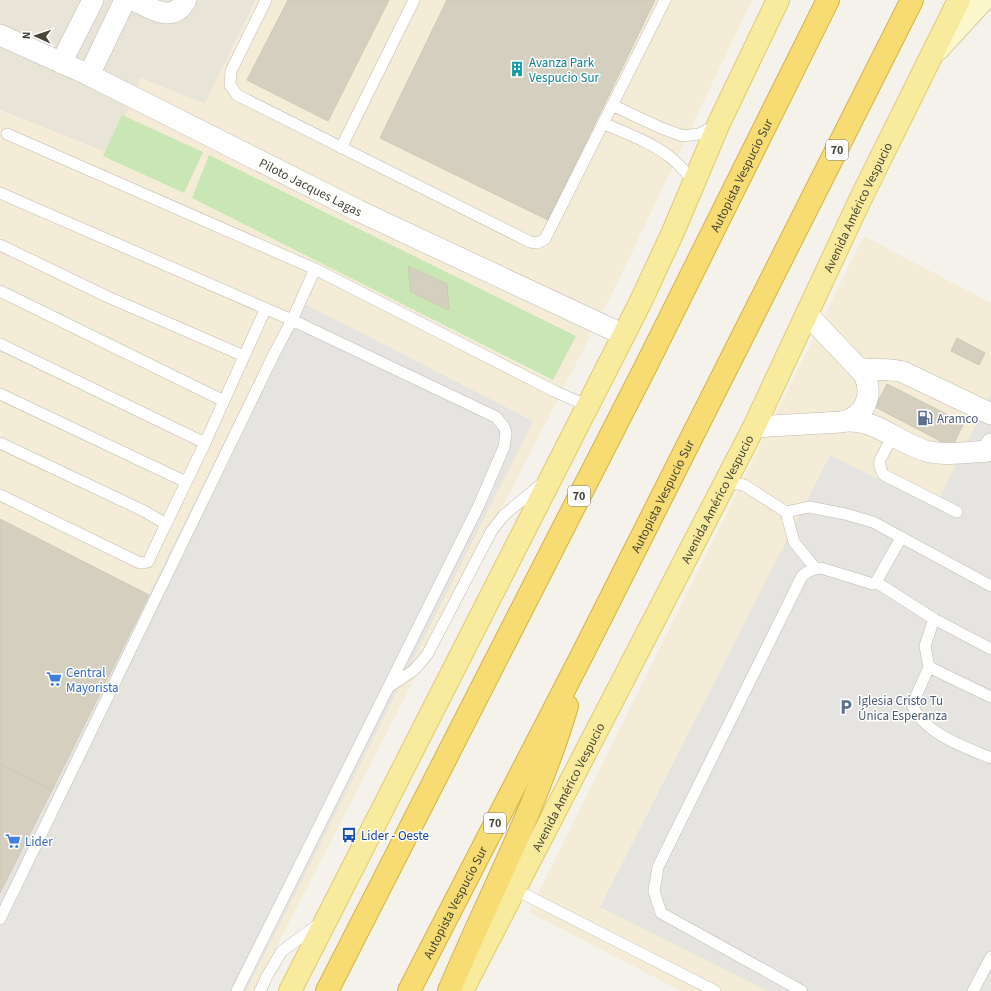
<svg xmlns="http://www.w3.org/2000/svg" width="991" height="991" viewBox="0 0 991 991" font-family="'Source Sans 3',sans-serif">
	<style>
		.residential { fill: #e8e5d8 }
		.commercial { fill: #f4ecd6 }
		.green { fill: #c9e6b5 }
		.parking { fill: #e6e4e1 }
		.building { fill: #d5cfc0; stroke: #cfc8b3 }
		.lines { fill: none; stroke-linecap: round; stroke-linejoin: round }
		.lane-casing { stroke: #bfbbad; stroke-width: 12 }
		.street-casing { stroke: #bfbbad; stroke-width: 22 }
		.secondary-casing { stroke: #d1ca9c; stroke-width: 24 }
		.primary-casing { stroke: #decb6e; stroke-width: 24 }
		.highway-casing { stroke: #d5b342; stroke-width: 24 }
		.lane { stroke: #fff; stroke-width: 11 }
		.street { stroke: #fff; stroke-width: 21 }
		.secondary { stroke: #fcf7cc; stroke-width: 22 }
		.primary { stroke: #f9eb9e; stroke-width: 22 }
		.highway { stroke: #f6dc73; stroke-width: 22 }
		.labels { text-anchor: middle; stroke-width: 3; stroke-linejoin: round; paint-order: stroke }
		.shield { fill: #fff; stroke: #7e7c74; stroke-width: 1 }
		.shield-label { font-size: 12px; font-weight: bold; fill: #474438 }
		.culture-label { font-size: 13px; fill: #0d838f; stroke: #fff; text-anchor: start }
		.street-label { font-size: 13px; fill: #474438; stroke: #fff }
		.service-label { font-size: 13px; fill: #4e5e75; stroke: #fff; text-anchor: start }
		.shop-label { font-size: 13px; fill: #366cbe; stroke: #fff; text-anchor: start }
		.transit-label { font-size: 13px; fill: #164399; stroke: #fff; text-anchor: start }
	</style>
	<rect width="100%" height="100%" fill="#f4f2ea"/>
	<path class="residential" d="M 0,0 L 256,0 L 205,104 L 110,154 L 0,110 Z"/>
	<path class="commercial" d="M 256,0 L 752,0 L 615,288 L 254,991 L 0,991 L 0,110 L 110,154 L 141,78 L 205,104 Z
		M 864,236 L 991,303 L 991,991 L 681,991 L 529,912 Z"/>
	<path class="green" d="M 122,115 L 203,152 L 184,193 L 103,156 Z
		M 209,155 L 576,336 L 553,380 L 192,198 Z"/>
	<path class="parking" d="M 295,299 L 533,421 L 246,991 L 0,991 L 0,895 Z
		M 991,394 L 991,991 L 768,991 L 600,907 L 830,455 L 935,507 Z"/>
	<path class="building" d="M 288,0 L 389,0 L 328,121 L 247,80 Z
		M 447,0 L 655,0 L 548,220 L 380,138 Z
		M 408,266 L 447,284 L 449,310 L 411,292 Z
		M 957,338 L 985,353 L 979,365 L 951,351 Z
		M 887,384 L 964,423 L 952,447 L 875,407 Z
		M 0,519 L 149,595 L 52,790 L 0,764 Z
		M 0,764 L 52,790 L 0,893 Z"/>
	<g class="lines">
		<defs>
			<path id="lane" d="M 266,0 L 231,71 L 230,85 L 237,95 L 530,242 L 537,243 L 545,239 L 665,0
				M 612,105 L 661,128 L 683,136 L 699,134 L 716,125
				M 603,123 C 625,133 651,142 670,157 C 679,164 686,173 694,181
				M 7,134 L 315,269 L 554,391 L 588,406
				M 341,148 L 414,0
				M 0,193 L 292,320 L 496,417 L 504,427 L 506,433 L 504,447 L 480,503 L 237,991
				M 0,245 L 108,297 L 244,356
				M 0,291 L 224,401
				M 0,344 L 205,443
				M 0,394 L 186,482
				M 893,435 L 880,460 C 879,466 880,470 884,475 L 957,512
				M 0,443 L 144,511 L 166,524 L 205,443 L 265,310
				M 726,482 L 744,485 L 786,512 L 794,542 L 815,568
				M 0,495 L 140,563 L 148,562 L 166,524
				M 786,512 L 809,507 L 845,514 L 873,522 L 991,586
				M 876,582 L 934,619 L 991,649
				M 934,619 L 925,646 L 929,667 L 991,697
				M 929,667 L 912,705 C 925,734 964,747 991,758
				M 390,686 L 414,670 L 427,655 L 491,532 L 504,515 L 544,482
				M 514,889 L 715,991
				M 0,919 L 274,354 L 292,320 L 315,269
				M 260,991 L 267,976 L 282,951 L 320,923
				M 802,991 L 661,913 L 654,891 L 658,867 L 802,576 C 808,571 813,568 821,568 L 873,584 L 876,582 L 901,538
				M 973,991 L 991,957"/>
			<g id="street">
				<path d="M 133,0 C 151,8 173,25 186,0"/>
				<path id="s1" d="M 0,35 L 89,75 L 359,211 L 624,335"/>
				<path d="M 61,63 L 93,0"/>
				<path d="M 89,75 L 125,0"/>
				<path d="M 858,368 C 873,371 888,368 903,372 L 991,414"/>
				<path d="M 847,421 C 878,420 898,443 926,451 C 942,456 971,452 988,451 L 991,444"/>
				<path d="M 754,427 L 841,422 C 865,418 874,395 864,374 L 807,314"/>
			</g>
			<path id="secondary" d="M 938,49 L 983,0"/>
			<g id="primary">
				<path d="M 290,991 L 640,303 L 673,232 L 719,123 L 778,0"/>
				<path id="s2" d="M 462,991 L 754,427 L 860,200 L 959,0"/>
			</g>
			<g id="highway">
				<path id="s3" d="M 327,991 L 647,364 L 828,0"/>
				<path id="s4" d="M 409,991 L 582,655 L 912,0"/>
				<path d="M 449,991 C 489,896 538,804 567,706"/>
			</g>
		</defs>
		<use href="#lane" class="lane-casing"/>
		<use href="#street" class="street-casing"/>
		<use href="#secondary" class="secondary-casing"/>
		<use href="#primary" class="primary-casing"/>
		<use href="#highway" class="highway-casing"/>
		<use href="#lane" class="lane"/>
		<use href="#street" class="street"/>
		<use href="#secondary" class="secondary"/>
		<use href="#primary" class="primary"/>
		<use href="#highway" class="highway"/>
	</g>
	<defs>
		<symbol id="building-bare" viewBox="-9 -9 18 18"><path d="M-4-6H4V6H1V3H-1V6H-4ZM-2.5-4.3h1.7v1.8h-1.7ZM.8-4.3h1.7v1.8H.8ZM-2.5-1h1.7V.8h-1.7ZM.8-1h1.7V.8H.8Z" fill="#0f9aa8" stroke="#fff" stroke-width="2.5" paint-order="stroke"/></symbol>
		<symbol id="fuel-bare" viewBox="-9 -9 18 18"><path d="M-5.5-6h7V0h2V4h1.3V-2.5L3-4.5l.8-.8L6-3V5H2.5V1h-1V6h-7ZM-4.2-4.7v3.2H.2V-4.7Z" fill="#5c6f8a" stroke="#fff" stroke-width="2.5" paint-order="stroke"/></symbol>
		<symbol id="supermarket-bare" viewBox="-9 -9 18 18"><path d="M-6-5.5h2.5l.6 2H6L4.5 2H-2.5L-4.4-4H-6ZM-1.5 3.2a1.3 1.3 0 1 0 .1 0ZM3 3.2a1.3 1.3 0 1 0 .1 0Z" fill="#3f7fe0" stroke="#fff" stroke-width="2.5" paint-order="stroke"/></symbol>
		<symbol id="parking-bare" viewBox="-9 -9 18 18"><path d="M-3.5-5.5H1a3.5 3.5 0 0 1 0 7H-1V5.5H-3.5ZM-1-3.4V-.6H.8a1.4 1.4 0 0 0 0-2.8Z" fill="#5c6f8a" stroke="#fff" stroke-width="2.5" paint-order="stroke"/></symbol>
		<symbol id="bus-bare" viewBox="-9 -9 18 18"><path d="M-5-6H5V4H4V6H2V4H-2V6H-4V4H-5ZM-3.5-4V0h7V-4ZM-3.5 1.2v1.5H-2V1.2ZM2 1.2v1.5H3.5V1.2Z" fill="#1a4fb4" stroke="#fff" stroke-width="2.5" paint-order="stroke"/></symbol>
	</defs>
	<g fill-rule="evenodd">
		<use href="#building-bare" x="506" y="58" width="22" height="22"/>
		<use href="#fuel-bare" x="914" y="407" width="22" height="22"/>
		<use href="#supermarket-bare" x="43" y="668" width="22" height="22"/>
		<use href="#parking-bare" x="835" y="696" width="22" height="22"/>
		<use href="#bus-bare" x="338" y="824" width="22" height="22"/>
		<use href="#supermarket-bare" x="2" y="830" width="22" height="22"/>
	</g>
	<g class="labels">
		<g class="shield">
			<rect x="826" y="140" width="22" height="20" rx="3"/>
			<rect x="568" y="486" width="22" height="20" rx="3"/>
			<rect x="484" y="813" width="22" height="20" rx="3"/>
		</g>
		<g class="shield-label">
			<text x="837" y="154">70</text>
			<text x="579" y="500">70</text>
			<text x="495" y="827">70</text>
		</g>
		<g class="culture-label">
			<text x="529" y="67">Avanza Park<tspan x="529" dy="15">Vespucio Sur</tspan></text>
		</g>
		<g class="street-label">
			<text dy="5" stroke="none"><textPath href="#s3" startOffset="915">Autopista Vespucio Sur</textPath></text>
			<text dy="5" stroke="none"><textPath href="#s1" startOffset="346">Piloto Jacques Lagas</textPath></text>
			<text dy="5" stroke="none"><textPath href="#s2" startOffset="878">Avenida Américo Vespucio</textPath></text>
			<text dy="5" stroke="none"><textPath href="#s4" startOffset="556">Autopista Vespucio Sur</textPath></text>
			<text dy="5" stroke="none"><textPath href="#s2" startOffset="554">Avenida Américo Vespucio</textPath></text>
			<text dy="5" stroke="none"><textPath href="#s2" startOffset="230">Avenida Américo Vespucio</textPath></text>
			<text dy="5" stroke="none"><textPath href="#s4" startOffset="100">Autopista Vespucio Sur</textPath></text>
		</g>
		<g class="service-label">
			<text x="937" y="423">Aramco</text>
			<text x="858" y="705">Iglesia Cristo Tu<tspan x="858" dy="15">Única Esperanza</tspan></text>
		</g>
		<g class="shop-label">
			<text x="66" y="677">Central<tspan x="66" dy="15">Mayorista</tspan></text>
			<text x="25" y="846">Lider</text>
		</g>
		<g class="transit-label">
			<text x="361" y="840">Lider - Oeste</text>
		</g>
	</g>
	<g transform="translate(36 36) rotate(273)" stroke="#ffffff" stroke-width="3" paint-order="stroke">
	<path d="M0-3L7 15L0 10L-7 15Z" fill="#474438"/>
	<text y="-6" font-size="11" font-weight="bold" text-anchor="middle" fill="#474438">N</text>
	</g>
</svg>
